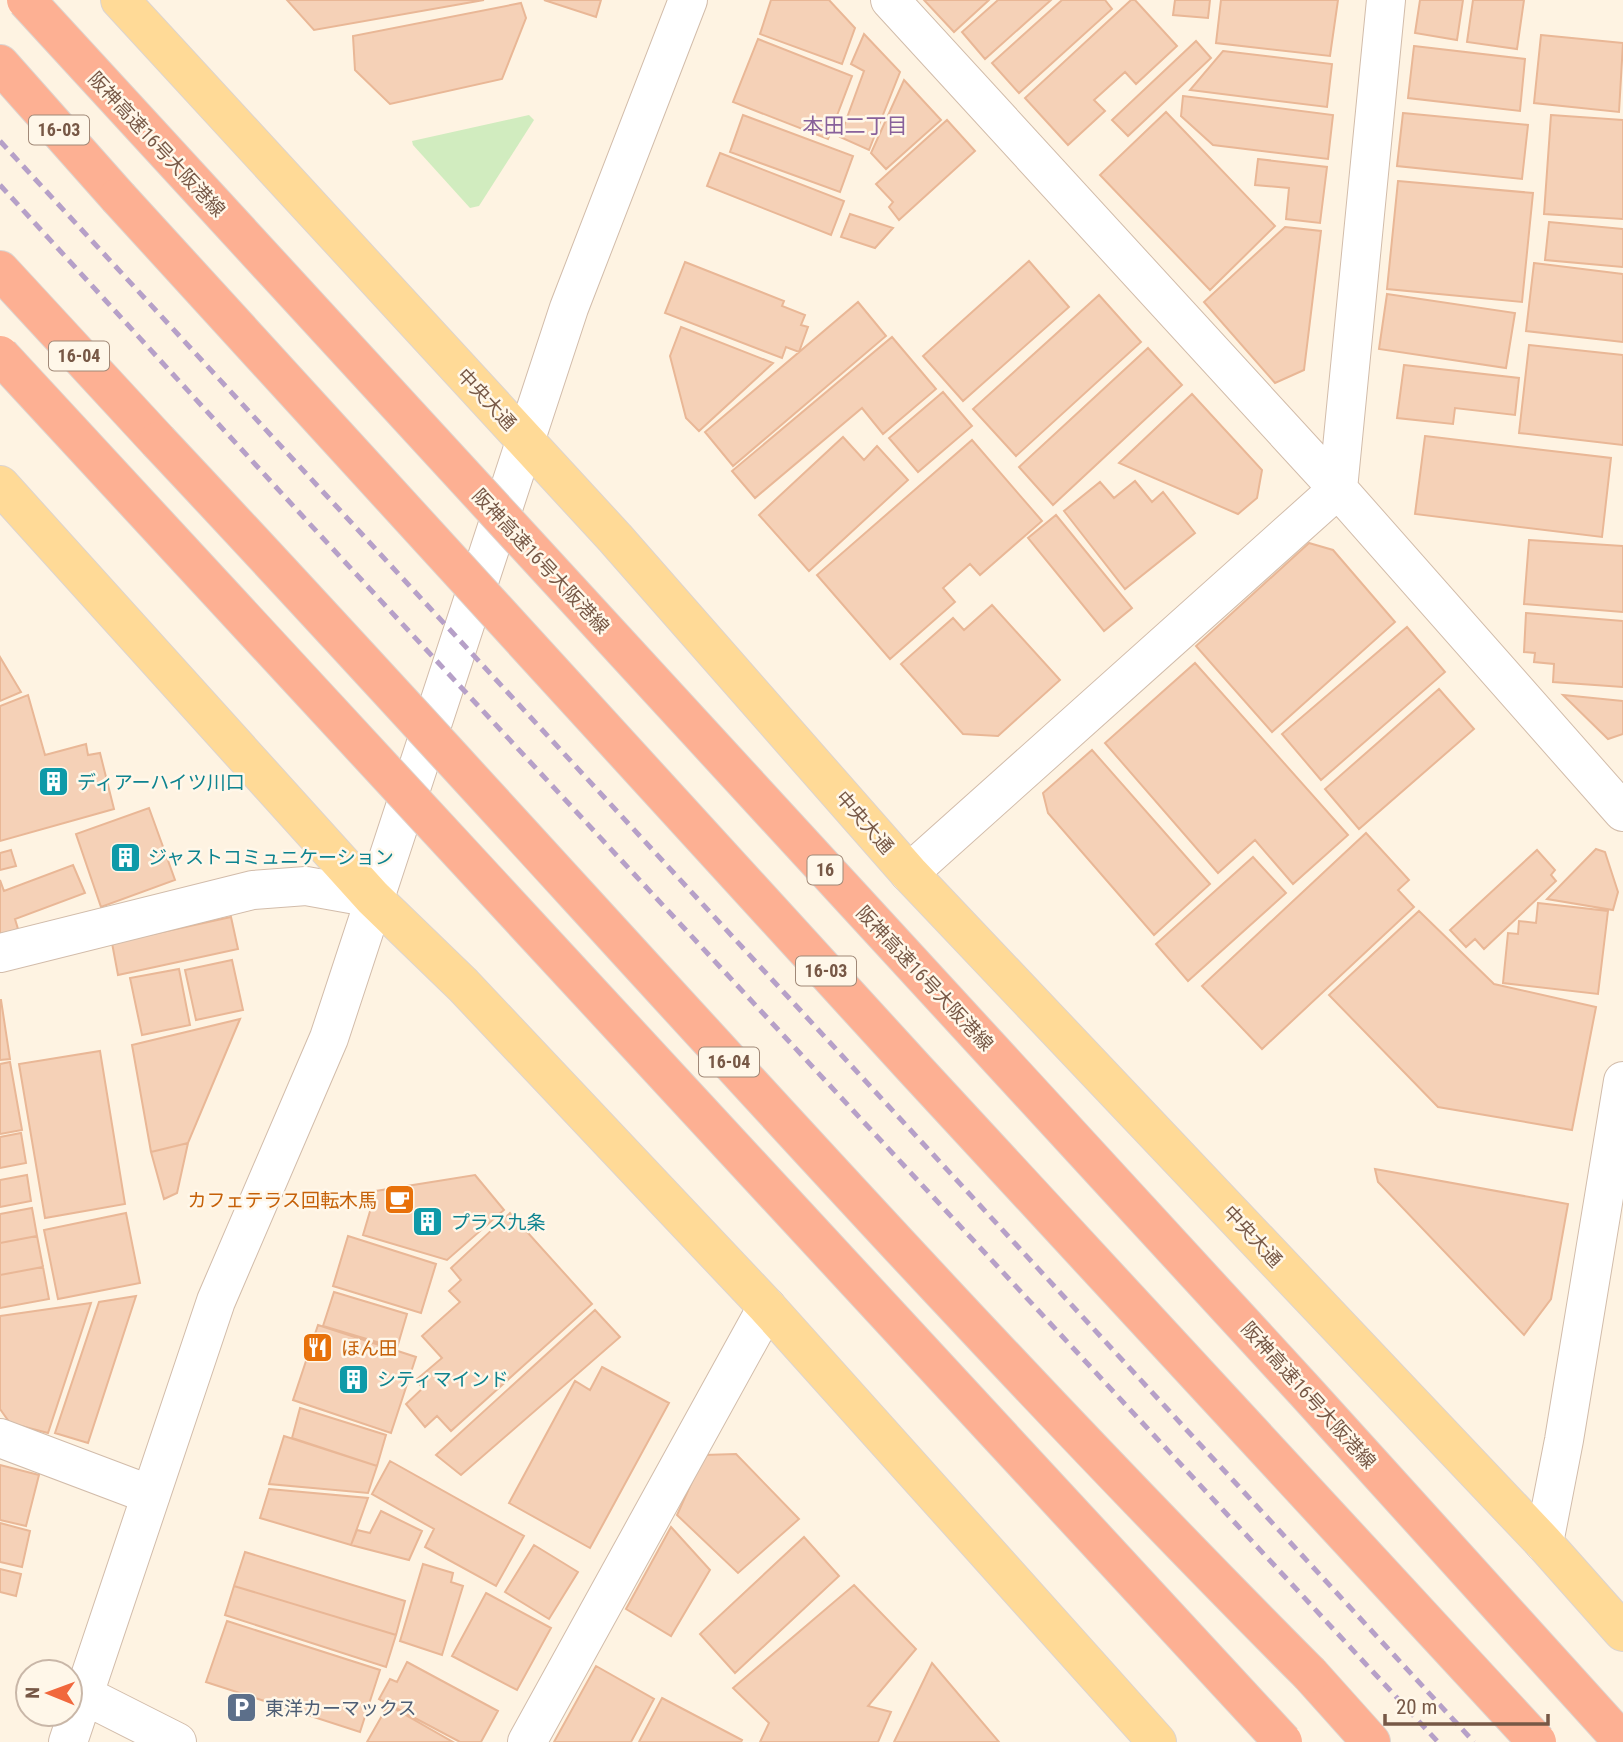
<svg xmlns="http://www.w3.org/2000/svg" width="1623" height="1742" viewBox="0 0 1623 1742" font-family="'Roboto Condensed','Noto Sans JP',sans-serif">
	<style>
		.green { fill: #d1ecbf }
		.building { fill: #f5d1b7; stroke: #e9b796; stroke-width: 2 }
		.lines { fill: none; stroke-linecap: round; stroke-linejoin: round }
		.minor-casing { stroke: #d2bcaa; stroke-width: 40 }
		.major-casing { stroke: #dcd4cf; stroke-width: 40 }
		.highway-casing { stroke: #dcd4cf; stroke-width: 40 }
		.minor { stroke: #fff; stroke-width: 38 }
		.major { stroke: #ffda97; stroke-width: 38 }
		.highway { stroke: #fdb093; stroke-width: 38 }
		.rail { stroke: #b6a0c8; stroke-width: 5; stroke-dasharray: 10 7; stroke-linecap: butt }
		.highway-bridge-casing { stroke: #dcd4cf; stroke-width: 40; stroke-linecap: butt }
		.highway-bridge { stroke: #fdb093; stroke-width: 38 }
		.labels { text-anchor: middle; stroke-width: 5; stroke-linejoin: round; paint-order: stroke }
		.shield { fill: #fff7e9; stroke: #a08877; stroke-width: 2 }
		.shield-label { font-size: 18px; font-weight: bold; fill: #775846 }
		.street-label { font-size: 19px; fill: #775846; stroke: #fff7e9 }
		.culture-label { font-size: 19px; fill: #0d838f; stroke: #fff7e9; text-anchor: start }
		.food-label { font-size: 19px; fill: #c56008; stroke: #fff7e9; text-anchor: end }
		.service-label { font-size: 19px; fill: #4e5e75; stroke: #fff7e9; text-anchor: start }
		.neighbourhood-label { font-size: 21px; fill: #89619b; stroke: #fff7e9 }
	</style>
	<rect width="100%" height="100%" fill="#fef3e2"/>
	<path class="green" d="M 529,115 L 534,120 L 479,206 L 470,208 L 413,145 L 412,141 Z"/>
	<path class="building" d="M 287,0 L 484,0 L 314,30 Z
		M 544,0 L 601,0 L 596,17 Z
		M 771,0 L 829,0 L 855,28 L 842,64 L 760,34 Z
		M 924,0 L 989,0 L 954,32 Z
		M 998,0 L 1051,0 L 985,59 L 962,32 Z
		M 1062,0 L 1105,0 L 1112,9 L 1019,93 L 992,63 Z
		M 1131,0 L 1135,0 L 1177,46 L 1136,84 L 1125,72 L 1094,100 L 1105,111 L 1068,145 L 1025,98 Z
		M 1175,0 L 1210,0 L 1208,18 L 1173,15 Z
		M 1221,0 L 1338,0 L 1330,56 L 1216,43 Z
		M 1420,0 L 1463,0 L 1457,40 L 1415,33 Z
		M 1473,0 L 1524,0 L 1517,49 L 1467,42 Z
		M 521,3 L 526,18 L 502,79 L 390,104 L 355,70 L 353,36 Z
		M 864,34 L 900,72 L 869,150 L 840,137 L 864,71 L 851,64 Z
		M 1541,35 L 1623,43 L 1619,112 L 1534,103 Z
		M 758,39 L 852,76 L 828,139 L 733,102 Z
		M 1196,41 L 1211,58 L 1128,136 L 1112,120 Z
		M 1414,46 L 1525,59 L 1520,111 L 1408,98 Z
		M 1223,51 L 1332,64 L 1327,107 L 1190,90 Z
		M 904,80 L 941,120 L 886,169 L 871,153 Z
		M 1183,96 L 1333,115 L 1328,159 L 1213,145 L 1181,116 Z
		M 1166,112 L 1275,226 L 1210,290 L 1100,175 Z
		M 1403,113 L 1528,125 L 1522,179 L 1397,166 Z
		M 743,115 L 853,156 L 840,192 L 730,152 Z
		M 1551,115 L 1623,120 L 1623,219 L 1544,214 Z
		M 947,120 L 975,151 L 899,220 L 889,207 L 893,202 L 876,184 Z
		M 720,153 L 844,201 L 831,235 L 707,186 Z
		M 1258,159 L 1327,167 L 1320,223 L 1286,219 L 1289,188 L 1255,185 Z
		M 1398,181 L 1533,193 L 1522,302 L 1387,289 Z
		M 850,214 L 893,228 L 875,248 L 841,237 Z
		M 1549,222 L 1623,229 L 1623,267 L 1545,260 Z
		M 1285,227 L 1321,231 L 1304,370 L 1275,383 L 1204,302 Z
		M 1029,261 L 1069,307 L 963,401 L 923,356 Z
		M 685,262 L 784,301 L 782,306 L 805,315 L 801,325 L 808,327 L 799,352 L 786,347 L 782,358 L 665,313 Z
		M 1534,263 L 1623,274 L 1623,342 L 1526,331 Z
		M 1387,294 L 1515,313 L 1506,368 L 1379,349 Z
		M 1099,295 L 1141,342 L 1016,456 L 973,409 Z
		M 858,302 L 886,336 L 733,466 L 705,432 Z
		M 681,327 L 773,363 L 699,431 L 686,418 L 670,356 Z
		M 892,337 L 936,389 L 883,434 L 862,408 L 755,498 L 732,471 Z
		M 1529,345 L 1623,355 L 1623,445 L 1519,433 Z
		M 1148,348 L 1182,385 L 1053,505 L 1019,467 Z
		M 1404,365 L 1519,378 L 1515,415 L 1455,408 L 1453,424 L 1397,418 Z
		M 943,392 L 972,426 L 918,472 L 889,438 Z
		M 1192,394 L 1262,470 L 1257,498 L 1238,514 L 1119,463 Z
		M 1425,436 L 1611,458 L 1602,537 L 1415,514 Z
		M 843,437 L 864,460 L 877,446 L 908,480 L 809,571 L 759,515 Z
		M 972,440 L 1042,521 L 980,575 L 970,564 L 943,588 L 955,602 L 890,659 L 817,575 Z
		M 1135,481 L 1152,502 L 1163,492 L 1195,533 L 1125,589 L 1064,511 L 1100,482 L 1114,498 Z
		M 1056,515 L 1132,608 L 1104,631 L 1028,538 Z
		M 1529,540 L 1623,546 L 1623,612 L 1524,604 Z
		M 1309,543 L 1333,550 L 1395,622 L 1272,732 L 1196,646 Z
		M 992,605 L 1060,680 L 998,736 L 963,734 L 901,664 L 953,618 L 964,630 Z
		M 1526,613 L 1623,621 L 1623,687 L 1553,682 L 1554,664 L 1534,662 L 1535,653 L 1524,652 Z
		M 1407,627 L 1445,672 L 1321,780 L 1282,734 Z
		M 0,657 L 21,692 L 0,701 Z
		M 1195,663 L 1348,835 L 1293,884 L 1255,840 L 1218,873 L 1105,743 Z
		M 1439,689 L 1474,729 L 1359,829 L 1325,789 Z
		M 28,695 L 45,755 L 86,744 L 88,755 L 100,753 L 114,809 L 0,841 L 0,706 Z
		M 1563,695 L 1623,701 L 1623,734 L 1608,739 Z
		M 1092,750 L 1210,884 L 1154,935 L 1048,813 L 1043,793 Z
		M 149,808 L 175,880 L 101,907 L 76,834 Z
		M 1366,833 L 1409,880 L 1398,890 L 1414,907 L 1262,1049 L 1202,986 Z
		M 1596,849 L 1605,852 L 1618,892 L 1613,910 L 1547,899 Z
		M 11,850 L 16,866 L 0,870 L 0,853 Z
		M 1537,850 L 1555,870 L 1551,875 L 1556,881 L 1484,949 L 1475,939 L 1466,947 L 1450,930 Z
		M 1253,857 L 1286,893 L 1188,981 L 1156,944 Z
		M 73,865 L 85,893 L 15,919 L 18,929 L 0,936 L 0,880 L 4,891 Z
		M 1538,903 L 1608,911 L 1598,994 L 1503,983 L 1508,933 L 1518,934 L 1519,921 L 1536,923 Z
		M 1419,911 L 1494,984 L 1596,1007 L 1572,1130 L 1438,1107 L 1329,995 Z
		M 231,917 L 238,949 L 118,975 L 112,943 Z
		M 232,960 L 243,1010 L 196,1020 L 185,970 Z
		M 179,969 L 190,1025 L 142,1035 L 130,978 Z
		M 1,1000 L 10,1059 L 0,1060 L 0,1000 Z
		M 240,1019 L 188,1143 L 151,1152 L 132,1045 Z
		M 100,1051 L 125,1204 L 45,1218 L 19,1064 Z
		M 10,1062 L 22,1130 L 0,1134 L 0,1064 Z
		M 21,1133 L 26,1163 L 0,1168 L 0,1137 Z
		M 188,1143 L 177,1193 L 164,1199 L 151,1152 Z
		M 1375,1169 L 1568,1204 L 1551,1299 L 1524,1335 L 1378,1182 Z
		M 27,1175 L 31,1201 L 0,1207 L 0,1180 Z
		M 475,1175 L 504,1210 L 447,1260 L 363,1235 L 376,1191 Z
		M 32,1208 L 37,1236 L 0,1243 L 0,1214 Z
		M 126,1213 L 140,1283 L 58,1299 L 44,1230 Z
		M 510,1213 L 592,1304 L 451,1431 L 437,1416 L 425,1427 L 406,1404 L 423,1388 L 416,1380 L 442,1358 L 422,1336 L 460,1302 L 449,1291 L 461,1280 L 451,1268 Z
		M 37,1236 L 43,1267 L 0,1275 L 0,1243 Z
		M 348,1236 L 436,1264 L 421,1313 L 333,1286 Z
		M 43,1267 L 49,1299 L 0,1308 L 0,1275 Z
		M 334,1292 L 407,1314 L 397,1348 L 323,1326 Z
		M 136,1296 L 88,1443 L 55,1433 L 99,1302 Z
		M 91,1303 L 48,1433 L 10,1423 L 0,1409 L 0,1316 Z
		M 595,1310 L 620,1337 L 461,1475 L 436,1455 Z
		M 318,1325 L 416,1357 L 391,1433 L 293,1400 Z
		M 602,1367 L 669,1403 L 590,1548 L 509,1503 L 575,1381 L 590,1390 Z
		M 300,1408 L 386,1435 L 377,1466 L 292,1438 Z
		M 284,1436 L 377,1466 L 368,1493 L 269,1484 Z
		M 736,1454 L 799,1519 L 738,1573 L 677,1515 L 704,1455 Z
		M 390,1461 L 524,1536 L 496,1586 L 425,1547 L 434,1529 L 372,1494 Z
		M 0,1465 L 39,1475 L 26,1526 L 0,1520 Z
		M 269,1489 L 368,1498 L 351,1545 L 260,1518 Z
		M 381,1511 L 422,1531 L 409,1560 L 351,1545 L 357,1530 L 370,1533 Z
		M 0,1523 L 30,1531 L 22,1567 L 0,1562 Z
		M 671,1527 L 710,1570 L 671,1636 L 626,1609 Z
		M 804,1537 L 839,1576 L 735,1673 L 700,1634 Z
		M 534,1545 L 578,1572 L 549,1619 L 505,1592 Z
		M 245,1552 L 405,1601 L 396,1635 L 234,1586 Z
		M 423,1564 L 453,1573 L 451,1582 L 463,1586 L 442,1655 L 400,1641 Z
		M 0,1569 L 21,1574 L 16,1596 L 0,1592 Z
		M 854,1585 L 916,1649 L 868,1706 L 891,1712 L 878,1742 L 760,1742 L 769,1723 L 733,1688 Z
		M 234,1586 L 396,1635 L 386,1667 L 225,1615 Z
		M 486,1593 L 551,1628 L 517,1690 L 452,1656 Z
		M 227,1621 L 380,1670 L 360,1732 L 206,1682 Z
		M 407,1662 L 498,1711 L 481,1742 L 460,1742 L 379,1699 L 390,1679 L 397,1682 Z
		M 932,1663 L 999,1742 L 894,1742 Z
		M 596,1666 L 654,1699 L 631,1742 L 554,1742 Z
		M 662,1698 L 742,1740 L 741,1742 L 639,1742 Z
		M 388,1705 L 453,1742 L 367,1742 Z"/>
	<g class="lines">
		<defs>
			<path id="minor" d="M 890,0 L 1338,489 L 1623,812
				M 909,873 L 1338,489 L 1386,0
				M 0,953 L 253,890 L 306,886 L 373,898
				M 0,1438 L 151,1495
				M 1544,1543 L 1564,1440 L 1623,1081
				M 82,1694 L 177,1742
				M 68,1742 L 216,1301 L 329,1038 L 569,308 L 688,0
				M 527,1742 L 767,1307"/>
			<path id="major" d="M 120,0 L 615,538 L 909,873 L 1544,1543 L 1623,1632
				M 0,485 L 373,898 L 463,985 L 767,1307 L 1157,1742"/>
			<path id="highway" d="M 0,64 L 118,197
				M 0,270 L 158,441
				M 1310,1674 L 1371,1742"/>
		</defs>
		<use href="#minor" class="minor-casing"/>
		<use href="#major" class="major-casing"/>
		<use href="#highway" class="highway-casing"/>
		<use href="#minor" class="minor"/>
		<use href="#major" class="major"/>
		<use href="#highway" class="highway"/>
		<path class="rail" d="M 0,141 L 1474,1742
			M 0,185 L 307,521 L 1438,1742"/>
		<defs>
			<path id="highway-bridge" d="M 26,0 L 1305,1391 L 1623,1742
				M 118,197 L 914,1068 L 1537,1742
				M 0,355 L 1283,1742
				M 158,441 C 544,851 913,1276 1310,1674"/>
		</defs>
		<use href="#highway-bridge" class="highway-bridge-casing"/>
		<use href="#highway-bridge" class="highway-bridge"/>
	</g>
	<defs>
		<symbol id="building-square" viewBox="-11 -11 22 22"><rect x="-9" y="-9" width="18" height="18" rx="4" fill="#0f9aa8" stroke="#fff7e9"/><path d="M-4-6H4V6H1V3H-1V6H-4ZM-2.5-4.3h1.7v1.8h-1.7ZM.8-4.3h1.7v1.8H.8ZM-2.5-1h1.7V.8h-1.7ZM.8-1h1.7V.8H.8Z" fill="#fff"/></symbol>
		<symbol id="cafe-square" viewBox="-11 -11 22 22"><rect x="-9" y="-9" width="18" height="18" rx="4" fill="#e8710a" stroke="#fff7e9"/><path d="M-5.5-4.5H6V0H3Q3 3.5 0 3.5H-2.5Q-5.5 3.5-5.5 0ZM3-3.2v2h1.7v-2ZM-6 4.5H4V6H-6Z" fill="#fff"/></symbol>
		<symbol id="restaurant-square" viewBox="-11 -11 22 22"><rect x="-9" y="-9" width="18" height="18" rx="4" fill="#e8710a" stroke="#fff7e9"/><path d="M-5-6h1v4h1v-4h1v4h1v-4h1v5L-1.5 .5V6h-2V.5L-5-1ZM5-6V6H3V1.5H1.5Q1.5-4 5-6Z" fill="#fff"/></symbol>
		<symbol id="parking-square" viewBox="-11 -11 22 22"><rect x="-9" y="-9" width="18" height="18" rx="4" fill="#5c6f8a" stroke="#fff7e9"/><path d="M-3.5-5.5H1a3.5 3.5 0 0 1 0 7H-1V5.5H-3.5ZM-1-3.4V-.6H.8a1.4 1.4 0 0 0 0-2.8Z" fill="#fff"/></symbol>
	</defs>
	<g fill-rule="evenodd">
		<use href="#building-square" x="36" y="764" width="35" height="35"/>
		<use href="#building-square" x="108" y="840" width="35" height="35"/>
		<use href="#cafe-square" x="382" y="1182" width="35" height="35"/>
		<use href="#building-square" x="410" y="1204" width="35" height="35"/>
		<use href="#restaurant-square" x="300" y="1330" width="35" height="35"/>
		<use href="#building-square" x="336" y="1362" width="35" height="35"/>
		<use href="#parking-square" x="224" y="1690" width="35" height="35"/>
	</g>
	<g class="labels">
		<g class="shield">
			<rect x="29" y="115.5" width="60" height="29" rx="5"/>
			<rect x="49" y="341.5" width="60" height="29" rx="5"/>
			<rect x="807.5" y="855.5" width="35" height="29" rx="5"/>
			<rect x="796" y="956.5" width="60" height="29" rx="5"/>
			<rect x="699" y="1047.5" width="60" height="29" rx="5"/>
		</g>
		<g class="shield-label">
			<text x="59" y="136">16-03</text>
			<text x="79" y="362">16-04</text>
			<text x="825" y="876">16</text>
			<text x="826" y="977">16-03</text>
			<text x="729" y="1068">16-04</text>
		</g>
		<g class="street-label">
			<text transform="translate(157 144) rotate(47)" y="7">阪神高速16号大阪港線</text>
			<text transform="translate(487 399) rotate(47)" y="7">中央大通</text>
			<text transform="translate(541 561) rotate(47)" y="7">阪神高速16号大阪港線</text>
			<text transform="translate(865 822) rotate(49)" y="7">中央大通</text>
			<text transform="translate(925 978) rotate(47)" y="7">阪神高速16号大阪港線</text>
			<text transform="translate(1253 1236) rotate(47)" y="7">中央大通</text>
			<text transform="translate(1309 1395) rotate(48)" y="7">阪神高速16号大阪港線</text>
		</g>
		<g class="culture-label">
			<text x="77" y="789">ディアーハイツ川口</text>
			<text x="148" y="864">ジャストコミュニケーション</text>
			<text x="451" y="1229">プラス九条</text>
			<text x="377" y="1386">シティマインド</text>
		</g>
		<g class="food-label">
			<text x="377" y="1207">カフェテラス回転木馬</text>
			<text x="341" y="1355" text-anchor="start">ほん田</text>
		</g>
		<g class="service-label">
			<text x="265" y="1715">東洋カーマックス</text>
		</g>
		<g class="neighbourhood-label">
			<text x="855" y="133">本田二丁目</text>
		</g>
	</g>
	<g transform="translate(49 1693) rotate(271)"><circle r="33" fill="#fff7e9" stroke="#c9b7a8" stroke-width="2"/>
	<path d="M0-5L12 26L0 18L-12 26Z" fill="#f1683d"/>
	<text y="-10" font-size="19" font-weight="bold" text-anchor="middle" fill="#775846">N</text>
	</g>
	<path d="M1385 1714v10h163v-10" fill="none" stroke="#775846" stroke-width="3.5"/>
	<text x="1396" y="1714" font-size="21" fill="#775846" stroke="#fff7e9" stroke-width="5" paint-order="stroke">20 m</text>
</svg>
